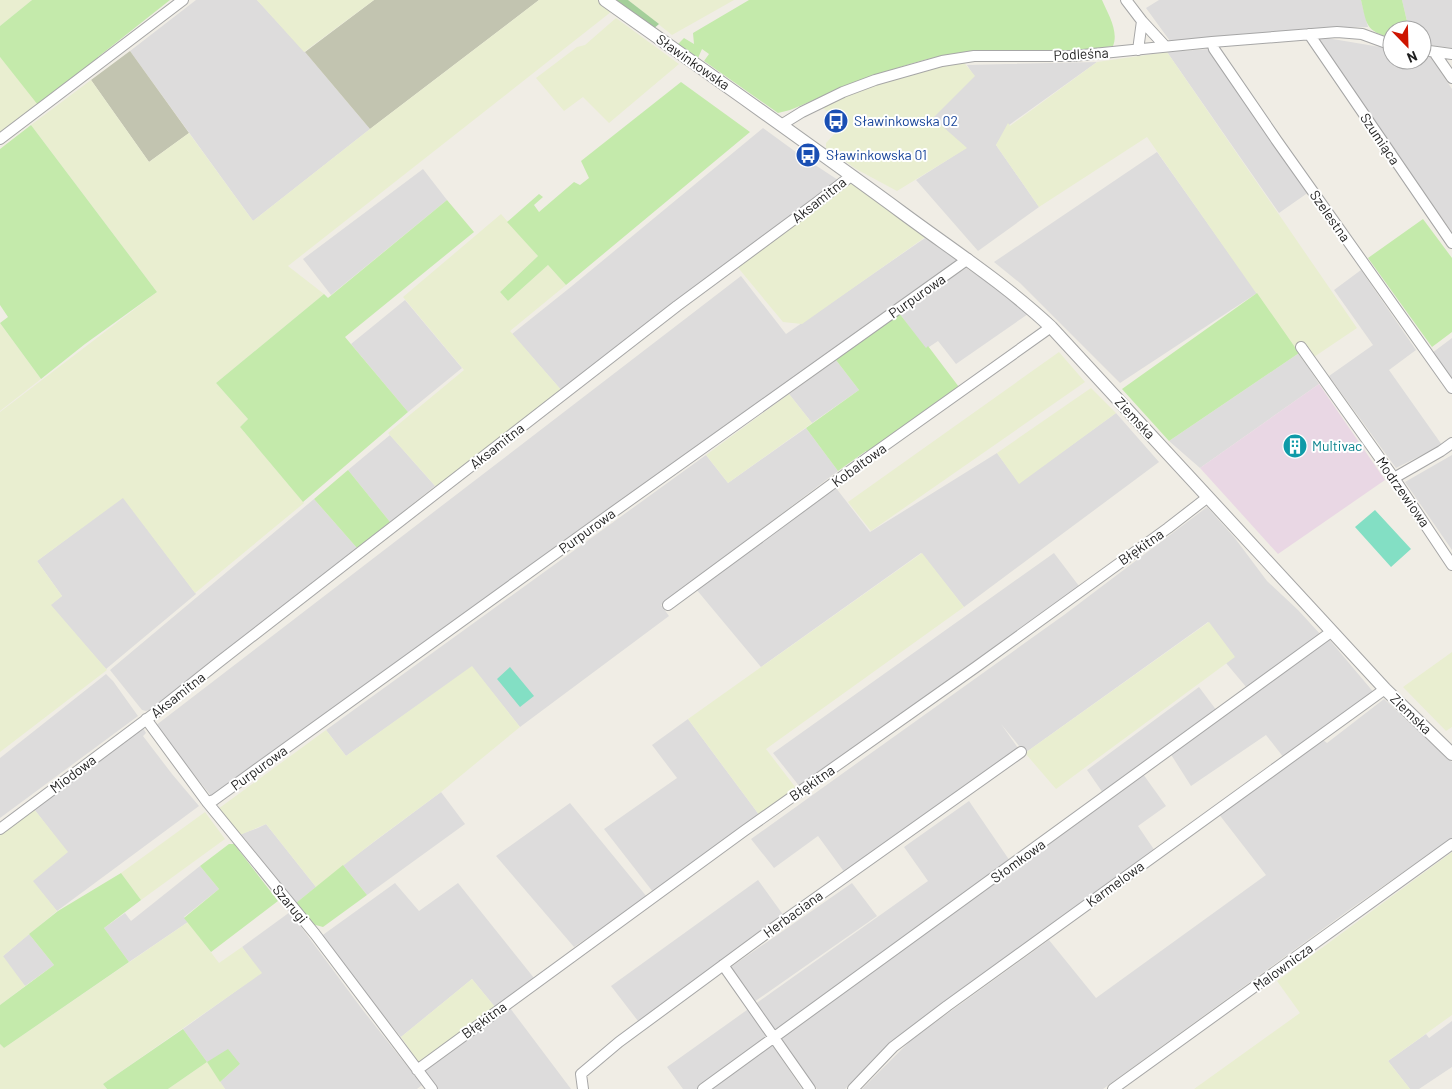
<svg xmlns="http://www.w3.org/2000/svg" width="1452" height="1089" viewBox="0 0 1452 1089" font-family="Barlow,sans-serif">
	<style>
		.residential { fill: #dddcdc }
		.industrial { fill: #e9d7e4 }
		.construction { fill: #c2c4b0 }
		.farmland { fill: #e9eed0 }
		.grass { fill: #c4eaab }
		.forest { fill: #a4cf9a }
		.pitch { fill: #83dfc4 }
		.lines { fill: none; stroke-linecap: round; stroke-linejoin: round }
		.minor-casing { stroke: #a6a6a6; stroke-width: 12 }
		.tertiary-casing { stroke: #a6a6a6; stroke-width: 14 }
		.minor { stroke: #fff; stroke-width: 10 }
		.tertiary { stroke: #fff; stroke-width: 12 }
		.labels { text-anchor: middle; stroke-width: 4; stroke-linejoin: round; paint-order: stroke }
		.street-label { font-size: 14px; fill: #1f1f1f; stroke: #fff }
		.transit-label { font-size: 14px; fill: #164399; stroke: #fff; text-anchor: start }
		.culture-label { font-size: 14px; fill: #0d838f; stroke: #fff; text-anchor: start }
	</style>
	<rect width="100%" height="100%" fill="#f0ede5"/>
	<path class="residential" d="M 196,0 L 257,0 L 305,52 L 370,129 L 253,221 L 130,51 Z
		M 1159,0 L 1361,0 L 1368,27 L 1323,28 L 1170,41 L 1146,8 Z
		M 1402,0 L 1452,0 L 1452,48 L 1422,44 L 1422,30 L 1409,30 Z
		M 1315,36 L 1392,49 L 1392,60 L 1422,60 L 1422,54 L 1429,55 L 1452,89 L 1452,232 Z
		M 1209,49 L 1309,192 L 1279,213 L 1167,52 Z
		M 1097,62 L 1009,125 L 996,145 L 1039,207 L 978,251 L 916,180 L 966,148 L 932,118 L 974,76 L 967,65 Z
		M 763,128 L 800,155 L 838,180 L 716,271 L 562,391 L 512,334 L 572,286 Z
		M 1157,152 L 1257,293 L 1120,383 L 1020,283 L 994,262 Z
		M 423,169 L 447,200 L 331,295 L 303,259 Z
		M 925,238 L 960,261 L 212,797 L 155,726 L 741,276 L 786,334 Z
		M 966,268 L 1005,294 L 1028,314 L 956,364 L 938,341 L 926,349 L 899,313 Z
		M 1361,270 L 1416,350 L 1389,370 L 1442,445 L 1396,468 L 1329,376 L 1373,345 L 1334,290 Z
		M 405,300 L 462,368 L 408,412 L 351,344 Z
		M 1452,338 L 1452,381 L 1432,353 Z
		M 1299,353 L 1319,384 L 1200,468 L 1169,441 Z
		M 836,360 L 859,390 L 812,423 L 789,394 Z
		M 1116,413 L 1159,462 L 964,607 L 921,553 L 761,667 L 696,589 L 836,488 L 870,532 L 997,453 L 1019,483 Z
		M 806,428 L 838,471 L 661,605 L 669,616 L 520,727 L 472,667 L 346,756 L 326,730 L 706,455 L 728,483 Z
		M 390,435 L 435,486 L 390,522 L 348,470 Z
		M 1452,455 L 1452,550 L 1405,482 Z
		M 123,497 L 196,594 L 106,669 L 50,605 L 62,596 L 37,561 Z
		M 314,499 L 357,548 L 154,708 L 146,711 L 142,710 L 110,670 Z
		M 1207,507 L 1234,537 L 1267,581 L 1298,610 L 1321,635 L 1247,688 L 1226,663 L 1234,656 L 1208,622 L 1025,753 L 1001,724 L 1018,748 L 845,873 L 818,836 L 774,868 L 751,839 L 1064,615 Z
		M 1054,553 L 1079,586 L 800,787 L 773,753 Z
		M 1328,638 L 1375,694 L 1284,758 L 1266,735 L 1191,786 L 1170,753 Z
		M 106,674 L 113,681 L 138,716 L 0,818 L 0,758 Z
		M 1199,687 L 1217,711 L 1103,793 L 1087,770 Z
		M 1384,699 L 1452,762 L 1452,838 L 1349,910 L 1103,1089 L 862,1089 L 911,1040 L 1049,940 L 1096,998 L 1266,875 L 1218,813 L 1323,740 L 1327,743 Z
		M 688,719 L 760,816 L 653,892 L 604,829 L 677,778 L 652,745 Z
		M 143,728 L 146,733 L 143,736 L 172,774 L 199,806 L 57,911 L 32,881 L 67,852 L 34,809 Z
		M 1143,774 L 1166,806 L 1138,826 L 1155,851 L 902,1036 L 898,1037 L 845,1089 L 817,1089 L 780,1039 Z
		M 441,792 L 465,824 L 367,895 L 343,865 Z
		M 969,801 L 1010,861 L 769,1040 L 802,1089 L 683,1089 L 667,1067 L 928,881 L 904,847 Z
		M 570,803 L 647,897 L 574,947 L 496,856 Z
		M 266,824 L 316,887 L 296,903 L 241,834 L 258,828 Z
		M 200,866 L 219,889 L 184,917 L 188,922 L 129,962 L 104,928 L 125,913 L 131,921 Z
		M 758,880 L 784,916 L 638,1021 L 611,986 Z
		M 395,883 L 419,911 L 458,883 L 534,978 L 495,1007 L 472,979 L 401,1037 L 320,937 Z
		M 852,883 L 877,916 L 754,1002 L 728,969 Z
		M 290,912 L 362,1009 L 422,1085 L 417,1089 L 225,1089 L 220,1082 L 240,1064 L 207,1062 L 183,1029 L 261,973 L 242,947 Z
		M 29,934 L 54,965 L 25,986 L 2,957 Z
		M 510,1008 L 571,1089 L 437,1089 L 423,1072 Z
		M 1452,1021 L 1452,1067 L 1419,1089 L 1410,1089 L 1388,1061 L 1426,1034 L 1429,1038 Z"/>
	<path class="industrial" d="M 1319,384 L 1385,480 L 1278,554 L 1200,468 Z"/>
	<path class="construction" d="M 374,0 L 539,0 L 370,129 L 305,52 Z
		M 130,51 L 189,133 L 149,162 L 91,80 Z"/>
	<path class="farmland" d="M 0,0 L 32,0 L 0,26 Z
		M 257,0 L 374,0 L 304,52 Z
		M 539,0 L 602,0 L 616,8 L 288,266 L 324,294 L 216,383 L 248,419 L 240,427 L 304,503 L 195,593 L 123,498 L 37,561 L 62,596 L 51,605 L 107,670 L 0,752 L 0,412 L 157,292 L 31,125 L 91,80 L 149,162 L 189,133 L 253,221 L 370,129 Z
		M 628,0 L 734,0 L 672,35 Z
		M 616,18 L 679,64 L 609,123 L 583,97 L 564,111 L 536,78 L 577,47 L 585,45 Z
		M 1167,52 L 1357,328 L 1305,363 L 1147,137 L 1039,207 L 996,145 L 1008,123 L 1010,126 L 1097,62 Z
		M 0,57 L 38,103 L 0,134 Z
		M 962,60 L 975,76 L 933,118 L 967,148 L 897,191 L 856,169 L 826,148 L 826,143 L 843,125 L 823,108 L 823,105 L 875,85 Z
		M 851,176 L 931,233 L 802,324 L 783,322 L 735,264 Z
		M 501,214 L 538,256 L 500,292 L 508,301 L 548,265 L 566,285 L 510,331 L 562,391 L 437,488 L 388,433 L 464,370 L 403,297 Z
		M 0,323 L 41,379 L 0,411 Z
		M 1059,352 L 1085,382 L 871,531 L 848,502 Z
		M 1091,388 L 1116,413 L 1019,484 L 997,453 Z
		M 789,394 L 812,423 L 728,483 L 706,455 Z
		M 922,553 L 964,607 L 766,749 L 799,792 L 760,816 L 688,719 Z
		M 1209,622 L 1235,657 L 1056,789 L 1025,753 Z
		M 1452,652 L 1452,727 L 1446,731 L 1403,687 Z
		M 472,666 L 520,727 L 441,792 L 376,840 L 316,887 L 266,824 L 240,835 L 218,809 L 326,730 L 346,756 Z
		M 34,809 L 68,852 L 33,881 L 57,911 L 3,956 L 25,986 L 0,1005 L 0,835 Z
		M 205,812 L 225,839 L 141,900 L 121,873 Z
		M 1452,852 L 1452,1015 L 1388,1061 L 1410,1089 L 1194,1089 L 1300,1013 L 1277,981 Z
		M 188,922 L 219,963 L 242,947 L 262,973 L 103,1084 L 107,1089 L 0,1089 L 0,1044 L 4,1048 Z
		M 472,979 L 495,1007 L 419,1063 L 401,1037 Z
		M 207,1062 L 225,1089 L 168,1089 Z"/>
	<path class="grass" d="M 32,0 L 170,0 L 98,57 L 99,59 L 38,105 L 0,57 L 0,26 Z
		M 749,0 L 1102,0 C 1108,14 1119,31 1113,46 C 1101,48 1088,50 1075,51 C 1041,53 1006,48 972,51 C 908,58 849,86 790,110 L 778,113 L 704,61 L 709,54 L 702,49 L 698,58 L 678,44 L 684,38 L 694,44 L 693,33 Z
		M 1361,0 L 1402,0 L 1409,30 L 1392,30 L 1392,38 C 1365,31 1367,25 1361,0 Z
		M 681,82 L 750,132 L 566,285 L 548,265 L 508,301 L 500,292 L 538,256 L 507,222 L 539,194 L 543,197 L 534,205 L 539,212 L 574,182 L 580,185 L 589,178 L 581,161 Z
		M 31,125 L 157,292 L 85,344 L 41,379 L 0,323 L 8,317 L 0,305 L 0,149 Z
		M 447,200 L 474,232 L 345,337 L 408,412 L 303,502 L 240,427 L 248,419 L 216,383 L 324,294 L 328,298 Z
		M 1423,219 L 1452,258 L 1452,332 L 1432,347 L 1368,258 Z
		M 1257,293 L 1299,353 L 1169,441 L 1122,389 Z
		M 899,313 L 926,348 L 928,346 L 962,391 L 870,456 L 866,451 L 838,471 L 806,428 L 859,390 L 836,360 Z
		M 348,470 L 390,522 L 357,548 L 314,499 Z
		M 229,844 L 234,844 L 278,901 L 211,952 L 184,918 L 219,889 L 200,866 Z
		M 343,865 L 367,895 L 323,927 L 312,924 L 296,903 Z
		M 121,873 L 141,900 L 104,928 L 129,962 L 4,1048 L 0,1044 L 0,1005 L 54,965 L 29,934 L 58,911 Z
		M 183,1029 L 207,1062 L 228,1049 L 240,1064 L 220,1082 L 207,1062 L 168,1089 L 107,1089 L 103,1084 Z"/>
	<path class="forest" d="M 612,0 L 628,0 L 659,24 L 652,30 Z"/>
	<path class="pitch" d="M 1375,510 L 1411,549 L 1391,567 L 1355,527 Z
		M 510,667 L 534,696 L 520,707 L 497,679 Z"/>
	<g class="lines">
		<defs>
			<path id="minor" d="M 1126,0 L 1142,21 L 1138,50
				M 1142,21 L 1165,46
				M 1309,34 L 1452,243
				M 1212,42 L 1214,49 L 1277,141 L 1452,388
				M 1422,50 L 1452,54
				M 1434,52 L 1452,78
				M 781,125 L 802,112 L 843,92 L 875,80 L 942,61 L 974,56 L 1073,56 L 1212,42 L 1337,32 L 1362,34 L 1392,45
				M 0,139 L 183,0
				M 1301,347 L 1394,478 L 1452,565
				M 1394,478 L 1441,451 L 1452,443
				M 668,605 L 870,456 L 1051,327
				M 146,719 L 207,802 L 315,934 L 432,1089
				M 207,802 L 214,800 L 588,530 L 968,259
				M 0,829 L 155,713 L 219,662 L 677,306 L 816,203 L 851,176
				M 723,965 L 810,1089
				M 417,1070 L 744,831 L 976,667 L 1168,528 L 1208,497
				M 583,1089 L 581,1074 L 619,1042 L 779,924 L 1021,752
				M 703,1089 L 1331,632
				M 853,1089 L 893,1047 L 947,1006 L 1385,689
				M 1113,1089 L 1452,844"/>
			<path id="tertiary" d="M 605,0 C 705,71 805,141 904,214 C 954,251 1005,284 1051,327 L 1385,689 L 1452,754"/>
		</defs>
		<use href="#minor" class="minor-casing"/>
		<use href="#tertiary" class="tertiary-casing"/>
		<use href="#minor" class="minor"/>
		<use href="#tertiary" class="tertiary"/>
	</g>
	<defs>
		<symbol id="bus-disc" viewBox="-11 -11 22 22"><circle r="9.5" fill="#1a4fb4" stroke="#fff"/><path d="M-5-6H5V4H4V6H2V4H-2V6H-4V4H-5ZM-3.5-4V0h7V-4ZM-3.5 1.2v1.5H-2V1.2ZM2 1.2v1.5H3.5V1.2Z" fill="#fff"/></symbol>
		<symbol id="building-disc" viewBox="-11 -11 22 22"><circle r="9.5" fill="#0f9aa8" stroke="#fff"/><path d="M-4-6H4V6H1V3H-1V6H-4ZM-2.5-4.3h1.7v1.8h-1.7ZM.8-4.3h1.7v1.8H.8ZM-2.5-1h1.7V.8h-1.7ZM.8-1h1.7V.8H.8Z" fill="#fff"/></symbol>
	</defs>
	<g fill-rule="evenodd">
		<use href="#bus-disc" x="822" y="107" width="28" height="28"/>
		<use href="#bus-disc" x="794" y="141" width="28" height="28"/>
		<use href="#building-disc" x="1281" y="432" width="28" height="28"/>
	</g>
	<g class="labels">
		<g class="street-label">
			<text transform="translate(1081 54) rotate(-3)" y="5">Podleśna</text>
			<text transform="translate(693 62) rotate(35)" y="5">Sławinkowska</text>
			<text transform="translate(1380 139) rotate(56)" y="5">Szumiąca</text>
			<text transform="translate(819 200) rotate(-38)" y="5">Aksamitna</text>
			<text transform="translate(1330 216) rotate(55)" y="5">Szelestna</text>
			<text transform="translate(917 296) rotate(-35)" y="5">Purpurowa</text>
			<text transform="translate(1135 418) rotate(47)" y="5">Ziemska</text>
			<text transform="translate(497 446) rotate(-38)" y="5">Aksamitna</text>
			<text transform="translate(859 465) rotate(-36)" y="5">Kobaltowa</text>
			<text transform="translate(1403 492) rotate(55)" y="5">Modrzewiowa</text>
			<text transform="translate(587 531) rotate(-36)" y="5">Purpurowa</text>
			<text transform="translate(1141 547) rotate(-35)" y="5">Błękitna</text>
			<text transform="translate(178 695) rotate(-38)" y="5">Aksamitna</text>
			<text transform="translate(1411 714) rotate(44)" y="5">Ziemska</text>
			<text transform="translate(259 768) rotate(-36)" y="5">Purpurowa</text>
			<text transform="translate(73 774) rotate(-37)" y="5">Miodowa</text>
			<text transform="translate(812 783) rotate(-35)" y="5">Błękitna</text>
			<text transform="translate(1018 861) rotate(-36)" y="5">Słomkowa</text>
			<text transform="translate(1115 884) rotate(-36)" y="5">Karmelowa</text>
			<text transform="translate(290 904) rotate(50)" y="5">Szarugi</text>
			<text transform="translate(793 914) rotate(-36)" y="5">Herbaciana</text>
			<text transform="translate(1283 967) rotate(-36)" y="5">Malownicza</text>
			<text transform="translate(484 1020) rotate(-36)" y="5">Błękitna</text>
		</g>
		<g class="transit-label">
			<text x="854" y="126">Sławinkowska 02</text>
			<text x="826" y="160">Sławinkowska 01</text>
		</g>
		<g class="culture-label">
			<text x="1312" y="451">Multivac</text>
		</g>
	</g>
	<g transform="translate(1407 45) rotate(157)"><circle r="24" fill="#ffffff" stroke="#a5a5a5"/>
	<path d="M0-4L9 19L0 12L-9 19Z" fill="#ce1400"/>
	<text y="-8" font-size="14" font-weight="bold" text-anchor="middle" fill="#1f1f1f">N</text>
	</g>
</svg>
